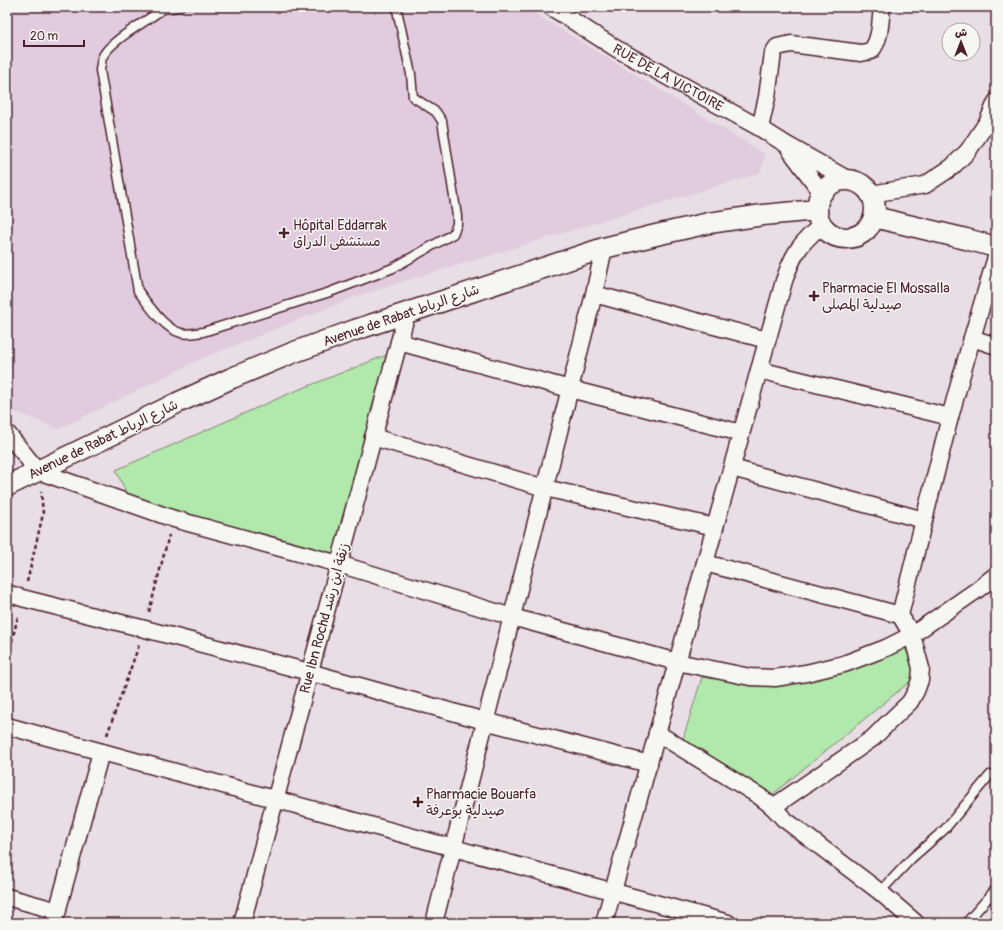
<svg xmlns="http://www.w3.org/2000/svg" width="1003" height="930" viewBox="0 0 1003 930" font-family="Pangolin,'Playpen Sans Arabic',sans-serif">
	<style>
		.built { fill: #e0ccde }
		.green { fill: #b1e8ab; stroke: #7e846b }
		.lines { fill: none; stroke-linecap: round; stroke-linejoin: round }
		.service-casing { stroke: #4a1f2b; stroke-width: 11 }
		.minor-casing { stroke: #4a1f2b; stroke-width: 19 }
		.tertiary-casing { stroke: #4a1f2b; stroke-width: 23 }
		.path { stroke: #4a1f2b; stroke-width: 2.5; stroke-dasharray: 4 3; stroke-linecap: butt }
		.service { stroke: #f6f6f2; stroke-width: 8 }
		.minor { stroke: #f6f6f2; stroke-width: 16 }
		.tertiary { stroke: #f6f6f2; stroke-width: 20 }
		.poi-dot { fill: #4a1f2b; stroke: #f6f6f2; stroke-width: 1.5 }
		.labels { text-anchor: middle; stroke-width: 3; stroke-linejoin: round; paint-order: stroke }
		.street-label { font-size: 14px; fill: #4a1f2b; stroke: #f6f6f2 }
		.poi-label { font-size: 14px; fill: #4a1f2b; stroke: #f6f6f2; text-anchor: start }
	</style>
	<rect width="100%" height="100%" fill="#e9dde6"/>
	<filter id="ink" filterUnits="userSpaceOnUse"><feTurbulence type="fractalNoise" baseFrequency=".025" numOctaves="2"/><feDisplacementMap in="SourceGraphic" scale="8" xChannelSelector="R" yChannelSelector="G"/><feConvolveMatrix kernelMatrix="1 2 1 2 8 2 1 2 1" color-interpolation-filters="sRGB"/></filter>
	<g filter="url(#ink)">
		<path class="built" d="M 13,7 L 524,7 L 765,154 L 760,173 L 363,294 L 201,359 L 59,429 L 13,411 L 7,404 L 7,14 Z"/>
		<path class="green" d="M 399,350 L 339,566 L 132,506 L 116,470 L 288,394 Z
			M 904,646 L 918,675 L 773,794 L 683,739 L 702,677 L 759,684 Z"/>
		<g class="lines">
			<defs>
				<path id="service" d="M 165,7 C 150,20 109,40 102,58 C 101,61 101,66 100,70 L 138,291 C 149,305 163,328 181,333 C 187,335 196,333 203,332 L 330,292 L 393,268 L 453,234 L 457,224 L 457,216 L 442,121 L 436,112 L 413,97 L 411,74 L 397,10 L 396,7
					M 163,9 L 179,7
					M 880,892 L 912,858 L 945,829 L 990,775
					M 966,923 L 996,889"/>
				<g id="minor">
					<path id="s1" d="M 551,7 L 617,49 L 760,128 L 787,145 L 847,179"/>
					<path d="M 760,128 L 767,97 L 773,53 L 777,47 L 791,44 L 861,53 L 871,51 C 881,39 880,22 882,7"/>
					<path d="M 790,150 L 822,193"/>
					<path d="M 871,194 L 925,185 L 952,167 L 968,151 L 988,121 L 996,102"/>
					<path d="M 594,294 L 767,340"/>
					<path d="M 972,338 L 996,346"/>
					<path d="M 399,342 L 570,389 L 741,433"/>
					<path d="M 759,370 L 950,417"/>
					<path d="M 7,433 L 38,471 L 174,519 L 339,564 L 512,617 L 677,662 L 750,677 L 775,678 L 806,673 L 844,664 L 886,648 L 912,635 L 977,590 L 996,575"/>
					<path d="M 373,437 L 545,488 L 715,527"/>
					<path d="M 732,468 L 924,520"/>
					<path d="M 705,563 L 900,615"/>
					<path d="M 7,593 L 22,598 L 145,629 L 309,672 L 485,721 L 649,764"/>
					<path d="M 7,726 L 728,923"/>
					<path d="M 657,733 L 759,796 L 773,807 L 784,819 L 880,892 L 916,923"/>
					<path d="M 773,807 L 856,750 L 873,738 L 888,723 L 910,702 L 916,691 L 920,680 L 921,668 L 912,635 L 900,615 L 950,417 L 972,338 L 996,257"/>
					<path d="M 7,897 L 58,911"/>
					<path d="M 54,923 L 101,752"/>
					<path d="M 242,923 L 399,342 L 407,313"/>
					<path d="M 434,923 L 594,294 L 604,248"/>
					<path d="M 604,923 L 784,281 C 793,254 800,243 822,225"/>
				</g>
				<path id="tertiary" d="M817 209a29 29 0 1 1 58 0a29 29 0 1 1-58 0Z
					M 874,217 L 966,239 L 996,247
					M 7,486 L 177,403 L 232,378 L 292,353 L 355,330 L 604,248 L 656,235 L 709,223 L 763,215 L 817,210"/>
			</defs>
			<use href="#service" class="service-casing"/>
			<use href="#minor" class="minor-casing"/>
			<use href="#tertiary" class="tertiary-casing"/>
			<path class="path" d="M 27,582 L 43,514 L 41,491
				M 149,612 L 169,535
				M 7,662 L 18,616
				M 107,735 L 139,645"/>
			<use href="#service" class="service"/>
			<use href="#minor" class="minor"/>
			<use href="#tertiary" class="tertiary"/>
		</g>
	</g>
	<g class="poi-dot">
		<path d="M282 227h4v4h4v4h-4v4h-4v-4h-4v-4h4z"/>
		<path d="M812 290h4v4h4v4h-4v4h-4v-4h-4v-4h4z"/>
		<path d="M416 796h4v4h4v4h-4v4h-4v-4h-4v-4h4z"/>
	</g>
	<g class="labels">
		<g class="street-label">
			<text dy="5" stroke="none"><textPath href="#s1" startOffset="137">RUE DE LA VICTOIRE</textPath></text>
			<text transform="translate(401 315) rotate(-19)" y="5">Avenue de Rabat شارع الرباط</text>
			<text transform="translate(103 439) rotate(-26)" y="5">Avenue de Rabat شارع الرباط</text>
			<text transform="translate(324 618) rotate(-75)" y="5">Rue Ibn Rochd زنقة ابن رشد</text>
		</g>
		<g class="poi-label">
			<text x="293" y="230">Hôpital Eddarrak<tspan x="293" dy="16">مستشفى الدراق</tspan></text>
			<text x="822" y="293">Pharmacie El Mossalla<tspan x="822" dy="16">صيدلية المصلى</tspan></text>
			<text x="426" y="799">Pharmacie Bouarfa<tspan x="426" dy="16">صيدلية بوعرفة</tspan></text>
		</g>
	</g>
	<rect width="1003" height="930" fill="none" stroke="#f6f6f2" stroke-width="24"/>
	<rect x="12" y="12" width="979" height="906" fill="none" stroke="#4a1f2b" stroke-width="1.5" filter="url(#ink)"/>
	<g transform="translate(961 42)"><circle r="19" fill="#f6f6f2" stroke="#b1a0a2"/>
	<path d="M0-3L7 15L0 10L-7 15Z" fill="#4a1f2b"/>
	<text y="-6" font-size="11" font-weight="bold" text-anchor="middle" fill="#4a1f2b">ش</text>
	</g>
	<path d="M24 40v6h60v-6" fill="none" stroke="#4a1f2b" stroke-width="2"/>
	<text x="30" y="40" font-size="12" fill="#4a1f2b" stroke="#f6f6f2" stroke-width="3" paint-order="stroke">20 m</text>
</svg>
